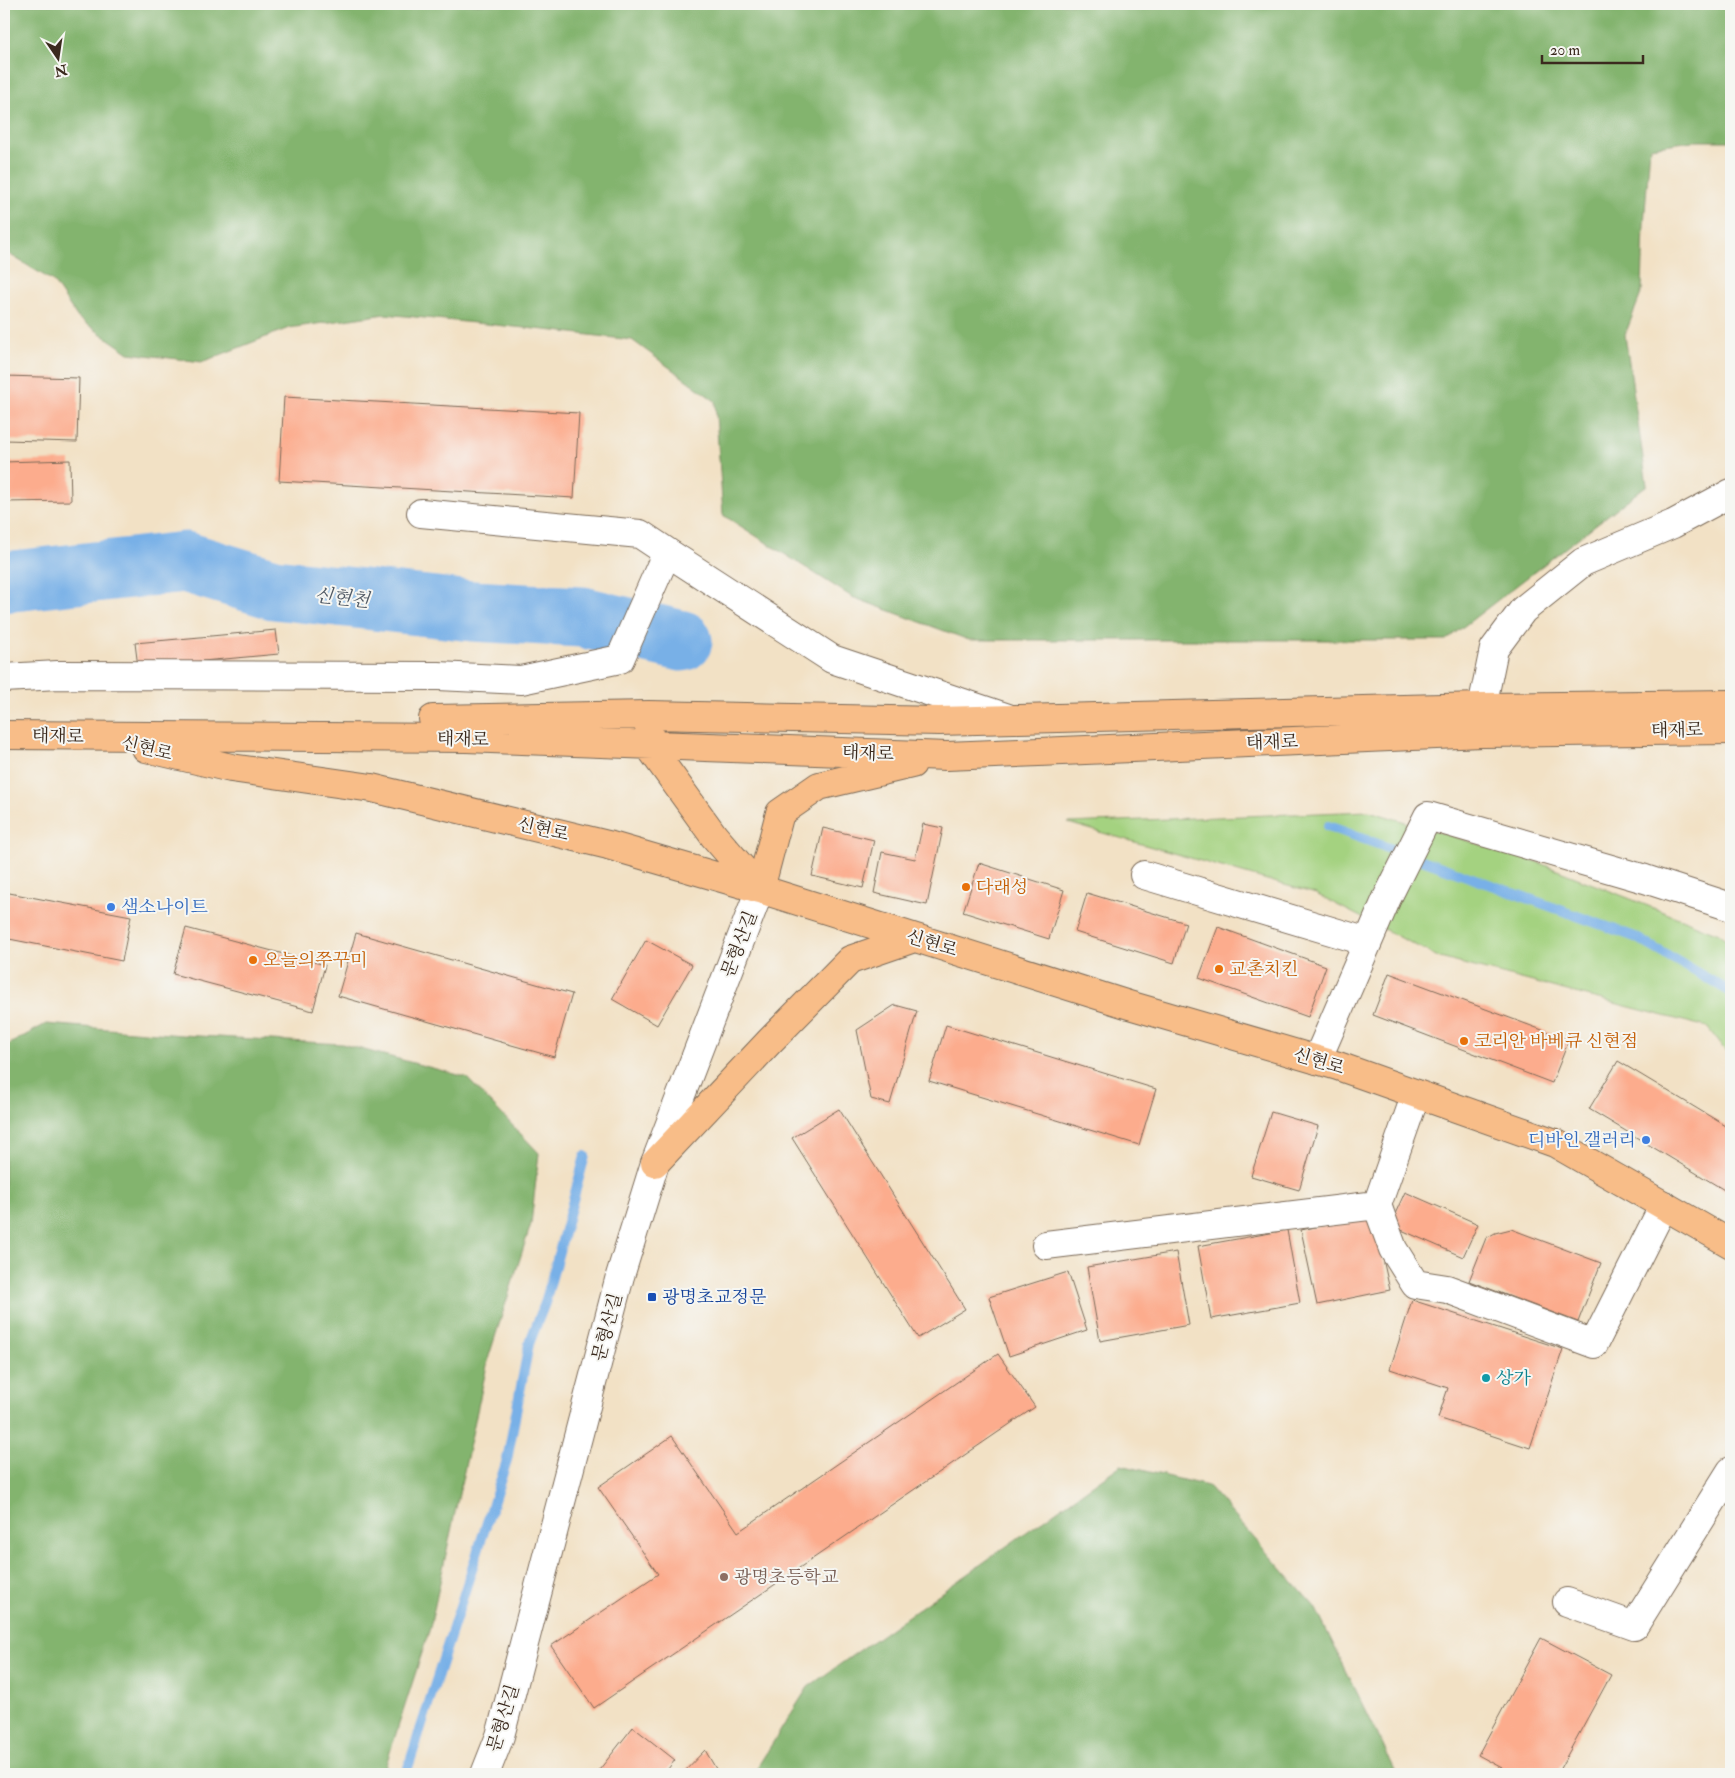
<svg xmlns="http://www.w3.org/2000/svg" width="1735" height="1778" viewBox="0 0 1735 1778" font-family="'IM FELL Double Pica','Noto Serif KR',serif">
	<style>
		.green { fill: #a4d280; stroke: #707e4f }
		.forest { fill: #83b46e; stroke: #5f6f46 }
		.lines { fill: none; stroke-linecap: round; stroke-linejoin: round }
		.stream { stroke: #78b0e7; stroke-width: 10 }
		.river { stroke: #78b0e7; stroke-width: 61 }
		.building { fill: #fcac8d }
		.minor-casing { stroke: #7b6a58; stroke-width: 30 }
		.major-casing { stroke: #7b6a58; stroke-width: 30 }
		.minor { stroke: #fff; stroke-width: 28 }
		.major { stroke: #f8bd88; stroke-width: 28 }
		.food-dot { fill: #e8710a; stroke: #f6f6f2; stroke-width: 2 }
		.shop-dot { fill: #3f7fe0; stroke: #f6f6f2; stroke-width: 2 }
		.transit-dot { fill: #1a4fb4; stroke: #f6f6f2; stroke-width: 2 }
		.culture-dot { fill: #0f9aa8; stroke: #f6f6f2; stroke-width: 2 }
		.education-dot { fill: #8d6e63; stroke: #f6f6f2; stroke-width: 2 }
		.labels { text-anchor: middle; stroke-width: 4; stroke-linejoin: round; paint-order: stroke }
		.street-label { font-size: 18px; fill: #3b2a1e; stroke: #f6f6f2 }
		.food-label { font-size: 18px; fill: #c56008; stroke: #f6f6f2; text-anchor: start }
		.shop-label { font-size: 18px; fill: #366cbe; stroke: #f6f6f2; text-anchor: start }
		.transit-label { font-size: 18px; fill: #164399; stroke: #f6f6f2; text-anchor: start }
		.culture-label { font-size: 18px; fill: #0d838f; stroke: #f6f6f2; text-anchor: start }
		.education-label { font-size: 18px; fill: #785e54; stroke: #f6f6f2; text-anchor: start }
		.water-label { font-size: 19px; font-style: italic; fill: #505964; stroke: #f6f6f2 }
	</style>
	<rect width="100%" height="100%" fill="#f6f6f2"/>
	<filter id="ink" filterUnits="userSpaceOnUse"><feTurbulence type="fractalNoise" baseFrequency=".02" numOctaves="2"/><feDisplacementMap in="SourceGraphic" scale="10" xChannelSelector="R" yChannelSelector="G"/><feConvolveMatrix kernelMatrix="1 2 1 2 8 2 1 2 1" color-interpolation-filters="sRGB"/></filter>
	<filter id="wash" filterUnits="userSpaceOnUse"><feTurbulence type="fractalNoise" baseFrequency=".0096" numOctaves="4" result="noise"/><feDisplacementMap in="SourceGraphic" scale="20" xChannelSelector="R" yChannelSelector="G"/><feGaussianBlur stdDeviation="1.12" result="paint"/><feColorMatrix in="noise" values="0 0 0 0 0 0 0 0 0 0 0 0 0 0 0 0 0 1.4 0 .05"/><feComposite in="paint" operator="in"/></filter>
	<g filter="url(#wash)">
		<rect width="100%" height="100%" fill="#f2e1c5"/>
		<path class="green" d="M 1369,811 L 1537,862 L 1719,934 L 1731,943 L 1731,1058 L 1707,1027 L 1440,958 L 1316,894 L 1068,823 Z"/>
		<path class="forest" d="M 4,4 L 1731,4 L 1731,141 L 1692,141 L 1650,147 L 1644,224 L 1642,291 L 1625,335 L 1647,485 L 1446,640 L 969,640 L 852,597 L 723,515 L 715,401 L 632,340 L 555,331 L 385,314 L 289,328 L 202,362 L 129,353 L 78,318 L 53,281 L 4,251 Z
			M 46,1024 L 182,1035 L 342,1044 L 466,1077 L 539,1153 L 531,1224 L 489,1356 L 430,1628 L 383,1774 L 4,1774 L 4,1047 Z
			M 1121,1465 L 1208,1486 L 1315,1607 L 1397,1774 L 753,1774 L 808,1687 Z"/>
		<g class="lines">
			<path class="stream" d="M 1328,826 L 1635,937 L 1731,992
				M 406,1774 L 507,1460 L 529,1344 L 545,1303 L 585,1156"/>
			<path class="river" d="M 4,582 L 185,562 L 274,589 L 472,611 L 582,617 L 682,641"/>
		</g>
		<g id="blocks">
			<path class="building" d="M 4,376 L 79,378 L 77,442 L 4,440 Z
				M 284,397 L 579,413 L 574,498 L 279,481 Z
				M 70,460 L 71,501 L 4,502 L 4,462 Z
				M 276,630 L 279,654 L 138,667 L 135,643 Z
				M 923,824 L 943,828 L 927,905 L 874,893 L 882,852 L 915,859 Z
				M 823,828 L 874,840 L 863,888 L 812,876 Z
				M 979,863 L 1064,890 L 1049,939 L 963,912 Z
				M 4,892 L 131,916 L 122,961 L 4,938 Z
				M 1087,893 L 1186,923 L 1174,963 L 1075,932 Z
				M 1218,927 L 1326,966 L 1308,1017 L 1199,978 Z
				M 186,928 L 325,965 L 313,1011 L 173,974 Z
				M 356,933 L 572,994 L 554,1057 L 338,996 Z
				M 646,940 L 692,965 L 657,1025 L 612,999 Z
				M 1389,973 L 1569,1040 L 1552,1083 L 1373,1015 Z
				M 895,1005 L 917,1011 L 890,1104 L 871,1099 L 857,1030 Z
				M 946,1025 L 1156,1089 L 1139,1145 L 929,1081 Z
				M 1618,1061 L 1731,1129 L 1731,1194 L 1589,1109 Z
				M 839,1109 L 965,1309 L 918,1338 L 792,1138 Z
				M 1271,1112 L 1318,1126 L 1299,1190 L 1251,1176 Z
				M 1405,1192 L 1478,1224 L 1463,1257 L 1390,1225 Z
				M 1373,1215 L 1390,1290 L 1317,1305 L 1301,1230 Z
				M 1511,1229 L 1601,1263 L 1578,1322 L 1469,1281 L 1486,1238 L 1495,1233 Z
				M 1287,1230 L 1300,1303 L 1211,1319 L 1198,1246 Z
				M 1176,1252 L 1189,1325 L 1100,1341 L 1087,1267 Z
				M 1068,1272 L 1087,1330 L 1009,1356 L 989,1297 Z
				M 1412,1300 L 1563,1349 L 1530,1448 L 1438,1418 L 1448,1388 L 1390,1369 Z
				M 998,1354 L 1035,1407 L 594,1708 L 551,1646 L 658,1574 L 598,1487 L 672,1436 L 738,1532 Z
				M 1541,1638 L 1611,1675 L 1557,1774 L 1513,1774 L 1478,1755 Z
				M 633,1727 L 675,1760 L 664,1774 L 596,1774 Z
				M 705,1750 L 719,1774 L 682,1774 Z"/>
		</g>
	</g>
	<g filter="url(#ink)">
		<use href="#blocks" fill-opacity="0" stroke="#7b6a58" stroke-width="1"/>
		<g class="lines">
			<defs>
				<path id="minor" d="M 667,552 L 832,659 L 1008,718
					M 4,678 L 58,675 L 438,676 L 521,680 L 620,659 L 667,552 L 640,534 L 421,513
					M 1482,707 L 1494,649 L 1523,610 L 1583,562 L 1673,524 L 1731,493
					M 1144,875 L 1368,942
					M 1317,1060 L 1387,898 L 1428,816 L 1645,879 L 1731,907
					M 1377,1205 L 1393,1249 L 1415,1284 L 1447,1289 L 1594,1344 L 1664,1205
					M 1046,1245 L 1377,1205 L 1416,1094
					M 1567,1602 L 1634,1626 L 1731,1471
					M 485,1774 L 500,1736 L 620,1276 L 655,1163 L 760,889"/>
				<path id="major" d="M 433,719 L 649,715 L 939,721 L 1482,707 L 1731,704
					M 649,734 L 649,746 L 714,836 L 760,889
					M 4,735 L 466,738 L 947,756 L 1482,733 L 1731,730
					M 146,748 L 231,768 L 372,788 L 608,845 L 760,889 L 1129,1005 L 1338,1066 L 1555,1143 L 1731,1244
					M 760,889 L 780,813 L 819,786 L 912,764
					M 655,1163 L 770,1041 L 850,960 L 914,938"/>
			</defs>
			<use href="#minor" class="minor-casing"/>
			<use href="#major" class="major-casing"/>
			<use href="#minor" class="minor"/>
			<use href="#major" class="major"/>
		</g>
	</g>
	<g class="food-dot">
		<circle cx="966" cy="887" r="5"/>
		<circle cx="253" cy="960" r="5"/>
		<circle cx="1219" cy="969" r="5"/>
		<circle cx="1464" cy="1041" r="5"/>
	</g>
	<g class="shop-dot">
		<circle cx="111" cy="907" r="5"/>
		<circle cx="1646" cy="1140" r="5"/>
	</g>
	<rect class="transit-dot" x="647" y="1292" width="10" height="10" rx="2.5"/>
	<circle class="culture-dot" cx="1486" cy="1378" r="5"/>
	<circle class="education-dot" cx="724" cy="1577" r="5"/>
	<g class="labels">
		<g class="street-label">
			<text transform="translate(1677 730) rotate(-1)" y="6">태재로</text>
			<text transform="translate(58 736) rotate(1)" y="6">태재로</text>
			<text transform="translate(463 739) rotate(1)" y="6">태재로</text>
			<text transform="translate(1272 742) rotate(-2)" y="6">태재로</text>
			<text transform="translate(147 748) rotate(14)" y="6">신현로</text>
			<text transform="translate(868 753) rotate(2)" y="6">태재로</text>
			<text transform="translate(543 829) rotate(13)" y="6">신현로</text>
			<text transform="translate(932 943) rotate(17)" y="6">신현로</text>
			<text transform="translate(739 944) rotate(-69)" y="6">문형산길</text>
			<text transform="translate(1319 1061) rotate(17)" y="6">신현로</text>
			<text transform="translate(607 1327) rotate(-75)" y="6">문형산길</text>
			<text transform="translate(503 1718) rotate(-73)" y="6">문형산길</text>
		</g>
		<g class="food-label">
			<text x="976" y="893">다래성</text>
			<text x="263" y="966">오늘의쭈꾸미</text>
			<text x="1229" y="975">교촌치킨</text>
			<text x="1474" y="1047">코리안 바베큐 신현점</text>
		</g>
		<g class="shop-label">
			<text x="121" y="913">샘소나이트</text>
			<text x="1636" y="1146" text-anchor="end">디바인 갤러리</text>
		</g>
		<g class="transit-label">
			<text x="662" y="1303">광명초교정문</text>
		</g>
		<g class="culture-label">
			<text x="1496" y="1384">상가</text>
		</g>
		<g class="education-label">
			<text x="734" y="1583">광명초등학교</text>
		</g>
		<g class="water-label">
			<text transform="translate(342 597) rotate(6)" y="7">신현천</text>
		</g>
	</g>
	<rect width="1735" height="1778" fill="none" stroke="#f6f6f2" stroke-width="20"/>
	<g transform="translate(58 58) rotate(167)" stroke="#f6f6f2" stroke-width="4" paint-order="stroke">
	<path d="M0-4L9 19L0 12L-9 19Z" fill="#3b2a1e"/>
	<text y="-8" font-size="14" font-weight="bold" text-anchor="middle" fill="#3b2a1e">N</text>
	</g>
	<path d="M1542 55v8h101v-8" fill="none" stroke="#3b2a1e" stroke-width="2.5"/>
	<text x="1550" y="55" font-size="15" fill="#3b2a1e" stroke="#f6f6f2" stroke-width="4" paint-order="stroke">20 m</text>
</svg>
